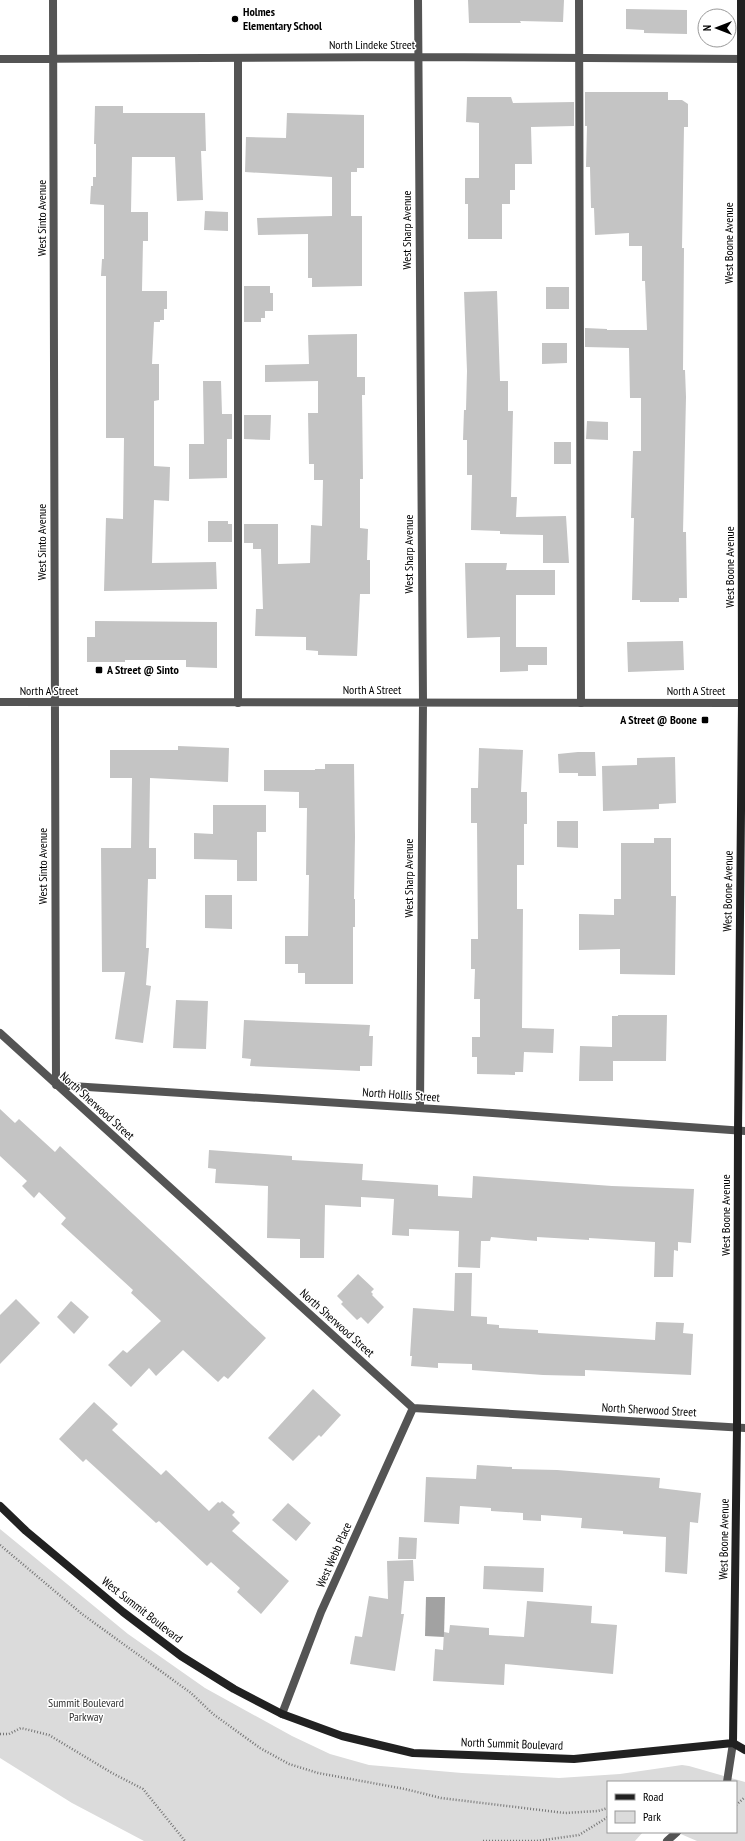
<svg xmlns="http://www.w3.org/2000/svg" width="745" height="1841" viewBox="0 0 745 1841" font-family="'PT Sans Narrow',sans-serif">
	<style>
		.green { fill: #dbdbdb }
		.water { fill: #a2a2a2 }
		.building { fill: #c4c4c4 }
		.lines { fill: none; stroke-linecap: round; stroke-linejoin: round }
		.path { stroke: #767676; stroke-width: 2.5; stroke-dasharray: 1 2; stroke-linecap: butt }
		.lane { stroke: #545454; stroke-width: 8 }
		.street { stroke: #545454; stroke-width: 8 }
		.secondary { stroke: #212121; stroke-width: 8 }
		.poi-dot { fill: #000; stroke: #fff; stroke-width: 1.5 }
		.labels { text-anchor: middle; stroke-width: 3; stroke-linejoin: round; paint-order: stroke }
		.poi-label { font-size: 12px; font-weight: bold; fill: #000; stroke: #fff; text-anchor: start }
		.street-label { font-size: 12px; fill: #000; stroke: #fff }
		.park-label { font-size: 12px; fill: #323232; stroke: #fff }
	</style>
	<rect width="100%" height="100%" fill="#fff"/>
	<path class="green" d="M 0,1529 L 128,1634 L 205,1688 L 292,1736 L 330,1754 L 369,1765 L 462,1773 L 559,1778 L 620,1774 L 682,1765 L 689,1766 L 745,1782 L 745,1841 L 697,1841 L 676,1832 L 736,1832 L 736,1782 L 608,1782 L 608,1832 L 643,1832 L 635,1841 L 144,1841 L 72,1803 L 0,1758 Z"/>
	<path class="water" d="M 426,1597 L 445,1597 L 444,1637 L 425,1636 Z"/>
	<path class="building" d="M 468,0 L 564,0 L 563,22 L 520,21 L 521,23 L 469,23 Z
		M 626,9 L 687,10 L 687,34 L 644,33 L 644,30 L 626,29 Z
		M 585,92 L 668,92 L 668,100 L 682,100 L 688,104 L 688,127 L 684,127 L 682,248 L 684,248 L 683,370 L 685,370 L 686,397 L 683,532 L 686,532 L 687,598 L 679,598 L 679,602 L 640,602 L 640,600 L 632,600 L 634,518 L 631,518 L 633,451 L 641,451 L 641,398 L 630,398 L 629,348 L 585,347 L 585,328 L 607,329 L 607,330 L 647,330 L 645,281 L 642,281 L 642,246 L 629,246 L 629,233 L 595,235 L 594,208 L 591,208 L 590,167 L 586,167 L 587,126 L 585,126 Z
		M 467,97 L 511,97 L 513,103 L 574,102 L 574,126 L 531,127 L 532,164 L 515,164 L 515,190 L 510,190 L 510,204 L 502,204 L 502,239 L 468,239 L 468,204 L 465,204 L 465,178 L 479,178 L 479,123 L 466,122 Z
		M 95,106 L 123,106 L 123,113 L 205,113 L 206,151 L 201,151 L 203,200 L 177,201 L 175,157 L 132,157 L 131,212 L 148,212 L 148,241 L 143,241 L 142,291 L 167,291 L 167,309 L 164,309 L 164,320 L 160,320 L 160,322 L 154,322 L 152,364 L 159,364 L 159,400 L 154,401 L 154,466 L 170,467 L 169,501 L 154,500 L 152,563 L 216,562 L 217,589 L 104,591 L 106,518 L 123,519 L 124,438 L 106,438 L 106,276 L 101,276 L 102,259 L 104,259 L 104,205 L 90,204 L 91,186 L 93,186 L 93,177 L 96,177 L 96,144 L 94,144 Z
		M 287,113 L 364,115 L 364,168 L 357,168 L 357,172 L 351,172 L 351,216 L 362,216 L 362,286 L 312,287 L 312,278 L 308,278 L 308,234 L 258,235 L 257,218 L 332,216 L 332,177 L 245,172 L 246,137 L 286,138 Z
		M 205,211 L 228,212 L 228,231 L 204,230 Z
		M 244,286 L 270,286 L 270,293 L 273,293 L 273,311 L 265,311 L 265,318 L 261,318 L 261,322 L 244,322 Z
		M 546,287 L 569,287 L 569,309 L 546,309 Z
		M 497,291 L 500,381 L 508,381 L 508,411 L 513,411 L 511,497 L 517,497 L 516,517 L 566,516 L 569,563 L 543,563 L 543,535 L 500,534 L 500,531 L 471,530 L 472,475 L 467,475 L 467,440 L 463,440 L 464,410 L 466,410 L 467,371 L 464,292 Z
		M 357,334 L 357,377 L 365,377 L 365,395 L 362,395 L 363,479 L 360,479 L 360,528 L 368,529 L 367,560 L 370,560 L 370,594 L 360,594 L 357,656 L 318,655 L 318,651 L 306,650 L 306,637 L 255,636 L 256,609 L 263,609 L 261,549 L 253,549 L 253,543 L 244,543 L 244,524 L 278,524 L 278,564 L 310,563 L 311,525 L 322,526 L 323,480 L 314,480 L 314,464 L 309,464 L 308,413 L 318,413 L 318,381 L 265,382 L 265,365 L 309,364 L 308,335 Z
		M 542,343 L 567,343 L 567,363 L 542,364 Z
		M 203,381 L 221,381 L 222,414 L 232,414 L 232,439 L 227,439 L 227,478 L 189,479 L 189,444 L 204,444 Z
		M 244,415 L 271,415 L 270,440 L 244,439 Z
		M 587,421 L 608,422 L 608,440 L 586,439 Z
		M 554,442 L 571,442 L 571,464 L 554,464 Z
		M 208,521 L 228,521 L 228,524 L 232,524 L 232,542 L 208,542 Z
		M 465,563 L 507,563 L 506,570 L 555,570 L 555,595 L 516,595 L 516,647 L 547,647 L 547,665 L 528,665 L 528,671 L 500,672 L 500,637 L 467,638 Z
		M 95,621 L 217,622 L 217,668 L 186,667 L 186,660 L 125,660 L 125,662 L 87,662 L 87,637 L 95,637 Z
		M 683,641 L 684,670 L 628,672 L 627,642 Z
		M 178,746 L 229,748 L 228,782 L 150,778 L 149,848 L 156,848 L 156,879 L 148,879 L 146,948 L 149,948 L 146,985 L 151,986 L 143,1043 L 115,1039 L 125,972 L 102,972 L 101,848 L 131,848 L 132,778 L 110,778 L 110,750 L 178,750 Z
		M 479,748 L 523,750 L 521,792 L 527,792 L 527,824 L 524,824 L 524,865 L 517,865 L 517,909 L 523,909 L 522,1028 L 554,1029 L 553,1053 L 524,1052 L 523,1072 L 515,1072 L 515,1075 L 477,1074 L 477,1057 L 472,1057 L 472,1037 L 480,1037 L 480,999 L 474,999 L 475,969 L 471,969 L 471,939 L 478,939 L 477,823 L 471,823 L 471,788 L 478,788 Z
		M 578,752 L 595,752 L 596,776 L 578,776 L 578,773 L 559,773 L 558,754 Z
		M 675,757 L 676,803 L 659,804 L 659,809 L 603,811 L 602,766 L 637,765 L 637,758 Z
		M 325,764 L 354,764 L 355,837 L 354,899 L 355,899 L 355,927 L 353,927 L 353,984 L 305,984 L 305,973 L 298,973 L 298,964 L 285,964 L 285,936 L 308,936 L 309,875 L 306,875 L 307,808 L 299,808 L 299,792 L 264,791 L 264,770 L 315,770 L 315,769 L 325,769 Z
		M 213,805 L 266,805 L 266,832 L 257,832 L 257,881 L 237,881 L 237,860 L 194,859 L 194,833 L 213,834 Z
		M 557,821 L 578,821 L 578,848 L 557,847 Z
		M 654,838 L 671,838 L 671,896 L 676,896 L 675,975 L 620,974 L 620,949 L 579,950 L 579,914 L 614,915 L 614,899 L 621,899 L 621,843 L 654,843 Z
		M 205,895 L 232,895 L 232,929 L 205,928 Z
		M 176,1000 L 208,1001 L 206,1049 L 173,1048 Z
		M 618,1015 L 667,1015 L 666,1061 L 613,1061 L 613,1081 L 579,1081 L 580,1046 L 612,1047 L 612,1016 L 618,1016 Z
		M 244,1020 L 370,1025 L 369,1036 L 373,1036 L 372,1066 L 360,1066 L 360,1071 L 250,1066 L 251,1059 L 242,1058 Z
		M 0,1109 L 15,1123 L 19,1119 L 55,1152 L 60,1146 L 266,1338 L 228,1379 L 224,1376 L 218,1382 L 183,1350 L 156,1376 L 149,1368 L 131,1387 L 108,1365 L 123,1350 L 127,1353 L 161,1321 L 131,1293 L 133,1290 L 61,1224 L 66,1218 L 39,1192 L 34,1198 L 22,1186 L 27,1181 L 0,1156 Z
		M 209,1150 L 292,1156 L 292,1160 L 363,1164 L 362,1180 L 438,1185 L 438,1196 L 472,1198 L 473,1176 L 612,1186 L 694,1189 L 691,1243 L 678,1242 L 678,1251 L 674,1250 L 673,1277 L 654,1277 L 655,1242 L 589,1238 L 589,1240 L 537,1237 L 537,1241 L 491,1237 L 490,1241 L 481,1241 L 480,1268 L 458,1267 L 459,1231 L 409,1229 L 409,1236 L 392,1235 L 394,1199 L 361,1197 L 361,1207 L 325,1205 L 324,1258 L 300,1258 L 300,1239 L 267,1238 L 268,1186 L 215,1183 L 216,1169 L 208,1168 Z
		M 455,1273 L 472,1273 L 471,1316 L 487,1317 L 487,1324 L 499,1325 L 499,1328 L 538,1330 L 538,1333 L 655,1340 L 656,1322 L 684,1323 L 683,1333 L 693,1334 L 691,1375 L 585,1370 L 585,1376 L 543,1375 L 472,1370 L 472,1364 L 438,1363 L 438,1368 L 411,1366 L 412,1356 L 410,1356 L 413,1308 L 454,1311 Z
		M 358,1274 L 374,1289 L 371,1292 L 373,1294 L 372,1295 L 384,1307 L 368,1324 L 361,1317 L 357,1320 L 341,1304 L 343,1302 L 337,1296 Z
		M 16,1299 L 40,1323 L 0,1364 L 0,1315 Z
		M 71,1301 L 89,1317 L 74,1334 L 57,1317 Z
		M 313,1389 L 341,1415 L 321,1437 L 319,1435 L 293,1461 L 268,1438 Z
		M 94,1402 L 118,1424 L 112,1430 L 161,1475 L 166,1470 L 209,1511 L 218,1502 L 220,1503 L 222,1501 L 235,1512 L 232,1515 L 240,1523 L 232,1531 L 289,1581 L 261,1614 L 237,1592 L 240,1588 L 211,1562 L 207,1566 L 159,1521 L 156,1523 L 86,1459 L 83,1462 L 59,1439 Z
		M 477,1465 L 512,1467 L 512,1469 L 557,1470 L 660,1478 L 659,1488 L 701,1493 L 698,1523 L 690,1522 L 687,1574 L 665,1572 L 666,1537 L 623,1534 L 623,1531 L 581,1528 L 582,1518 L 541,1515 L 541,1521 L 523,1520 L 523,1513 L 491,1511 L 491,1508 L 460,1506 L 459,1524 L 424,1522 L 426,1477 L 476,1479 Z
		M 288,1503 L 311,1523 L 296,1541 L 272,1520 Z
		M 399,1537 L 417,1538 L 416,1559 L 398,1559 Z
		M 413,1560 L 414,1581 L 404,1581 L 401,1614 L 404,1614 L 395,1671 L 350,1664 L 355,1636 L 362,1637 L 369,1596 L 388,1599 L 387,1561 Z
		M 484,1566 L 544,1568 L 543,1592 L 483,1589 Z
		M 527,1601 L 592,1606 L 591,1623 L 617,1625 L 613,1674 L 505,1664 L 504,1685 L 433,1681 L 435,1649 L 443,1650 L 444,1632 L 449,1633 L 450,1625 L 489,1628 L 489,1635 L 524,1637 Z"/>
	<g class="lines">
		<path class="path" d="M 0,1545 L 82,1614 L 191,1693 L 213,1714 L 260,1748 L 289,1764 L 318,1773 L 405,1789 L 441,1798 L 565,1813 L 598,1811 L 608,1808
			M 0,1734 L 9,1734 L 21,1728 L 49,1735 L 112,1773 L 143,1789 L 185,1841
			M 736,1805 L 745,1797
			M 483,1841 L 537,1841 L 579,1835 L 608,1817"/>
		<path class="lane" d="M 579,0 L 581,703
			M 238,58 L 238,703"/>
		<path class="street" d="M 53,0 L 56,1085 L 450,1110 L 745,1131
			M 418,0 L 423,702 L 420,1108
			M 0,59 L 418,57 L 745,59
			M 0,702 L 745,703
			M 0,1033 L 413,1408 L 745,1428
			M 282,1714 L 321,1612 L 413,1408
			M 727,1782 L 733,1743
			M 667,1841 L 677,1832"/>
		<path class="secondary" d="M 0,1506 L 26,1531 L 123,1612 L 181,1656 L 234,1689 L 282,1714 L 342,1736 L 413,1753 L 574,1759 L 733,1743 L 745,1750
			M 733,1743 L 737,1427 L 738,1131 L 742,703 L 741,0"/>
	</g>
	<g class="poi-dot">
		<circle cx="235" cy="19" r="4"/>
		<rect x="95" y="666" width="8" height="8" rx="2"/>
		<rect x="701" y="716" width="8" height="8" rx="2"/>
	</g>
	<g class="labels">
		<g class="poi-label">
			<text x="243" y="16">Holmes<tspan x="243" dy="14">Elementary School</tspan></text>
			<text x="107" y="674">A Street @ Sinto</text>
			<text x="697" y="724" text-anchor="end">A Street @ Boone</text>
		</g>
		<g class="street-label">
			<text x="372" y="49">North Lindeke Street</text>
			<text transform="translate(42 218) rotate(-90)" y="4">West Sinto Avenue</text>
			<text transform="translate(407 230) rotate(-90)" y="4">West Sharp Avenue</text>
			<text transform="translate(729 243) rotate(-90)" y="4">West Boone Avenue</text>
			<text transform="translate(42 542) rotate(-90)" y="4">West Sinto Avenue</text>
			<text transform="translate(409 554) rotate(-90)" y="4">West Sharp Avenue</text>
			<text transform="translate(730 567) rotate(-90)" y="4">West Boone Avenue</text>
			<text x="372" y="694">North A Street</text>
			<text x="49" y="695">North A Street</text>
			<text x="696" y="695">North A Street</text>
			<text transform="translate(43 866) rotate(-90)" y="4">West Sinto Avenue</text>
			<text transform="translate(409 878) rotate(-90)" y="4">West Sharp Avenue</text>
			<text transform="translate(728 891) rotate(-89)" y="4">West Boone Avenue</text>
			<text transform="translate(401 1095) rotate(4)" y="4">North Hollis Street</text>
			<text transform="translate(97 1106) rotate(42)" y="4">North Sherwood Street</text>
			<text transform="translate(726 1215) rotate(-90)" y="4">West Boone Avenue</text>
			<text transform="translate(337 1323) rotate(42)" y="4">North Sherwood Street</text>
			<text transform="translate(649 1410) rotate(3)" y="4">North Sherwood Street</text>
			<text transform="translate(724 1539) rotate(-89)" y="4">West Boone Avenue</text>
			<text transform="translate(334 1555) rotate(-66)" y="4">West Webb Place</text>
			<text transform="translate(142 1610) rotate(38)" y="4">West Summit Boulevard</text>
			<text transform="translate(512 1744) rotate(2)" y="4">North Summit Boulevard</text>
		</g>
		<g class="park-label">
			<text x="86" y="1707">Summit Boulevard<tspan x="86" dy="14">Parkway</tspan></text>
		</g>
	</g>
	<rect x="607" y="1781" width="130" height="52" fill="#ffffff" stroke="#999999"/>
	<rect x="615" y="1794" width="20" height="6" fill="#212121" stroke="#999999"/>
	<text x="643" y="1801" font-size="12" fill="#000000">Road</text>
	<rect x="615" y="1811" width="20" height="12" fill="#dbdbdb" stroke="#999999"/>
	<text x="643" y="1821" font-size="12" fill="#000000">Park</text>
	<g transform="translate(717 28) rotate(270)"><circle r="19" fill="#ffffff" stroke="#999999"/>
	<path d="M0-3L7 15L0 10L-7 15Z" fill="#000000"/>
	<text y="-6" font-size="11" font-weight="bold" text-anchor="middle" fill="#000000">N</text>
	</g>
</svg>
